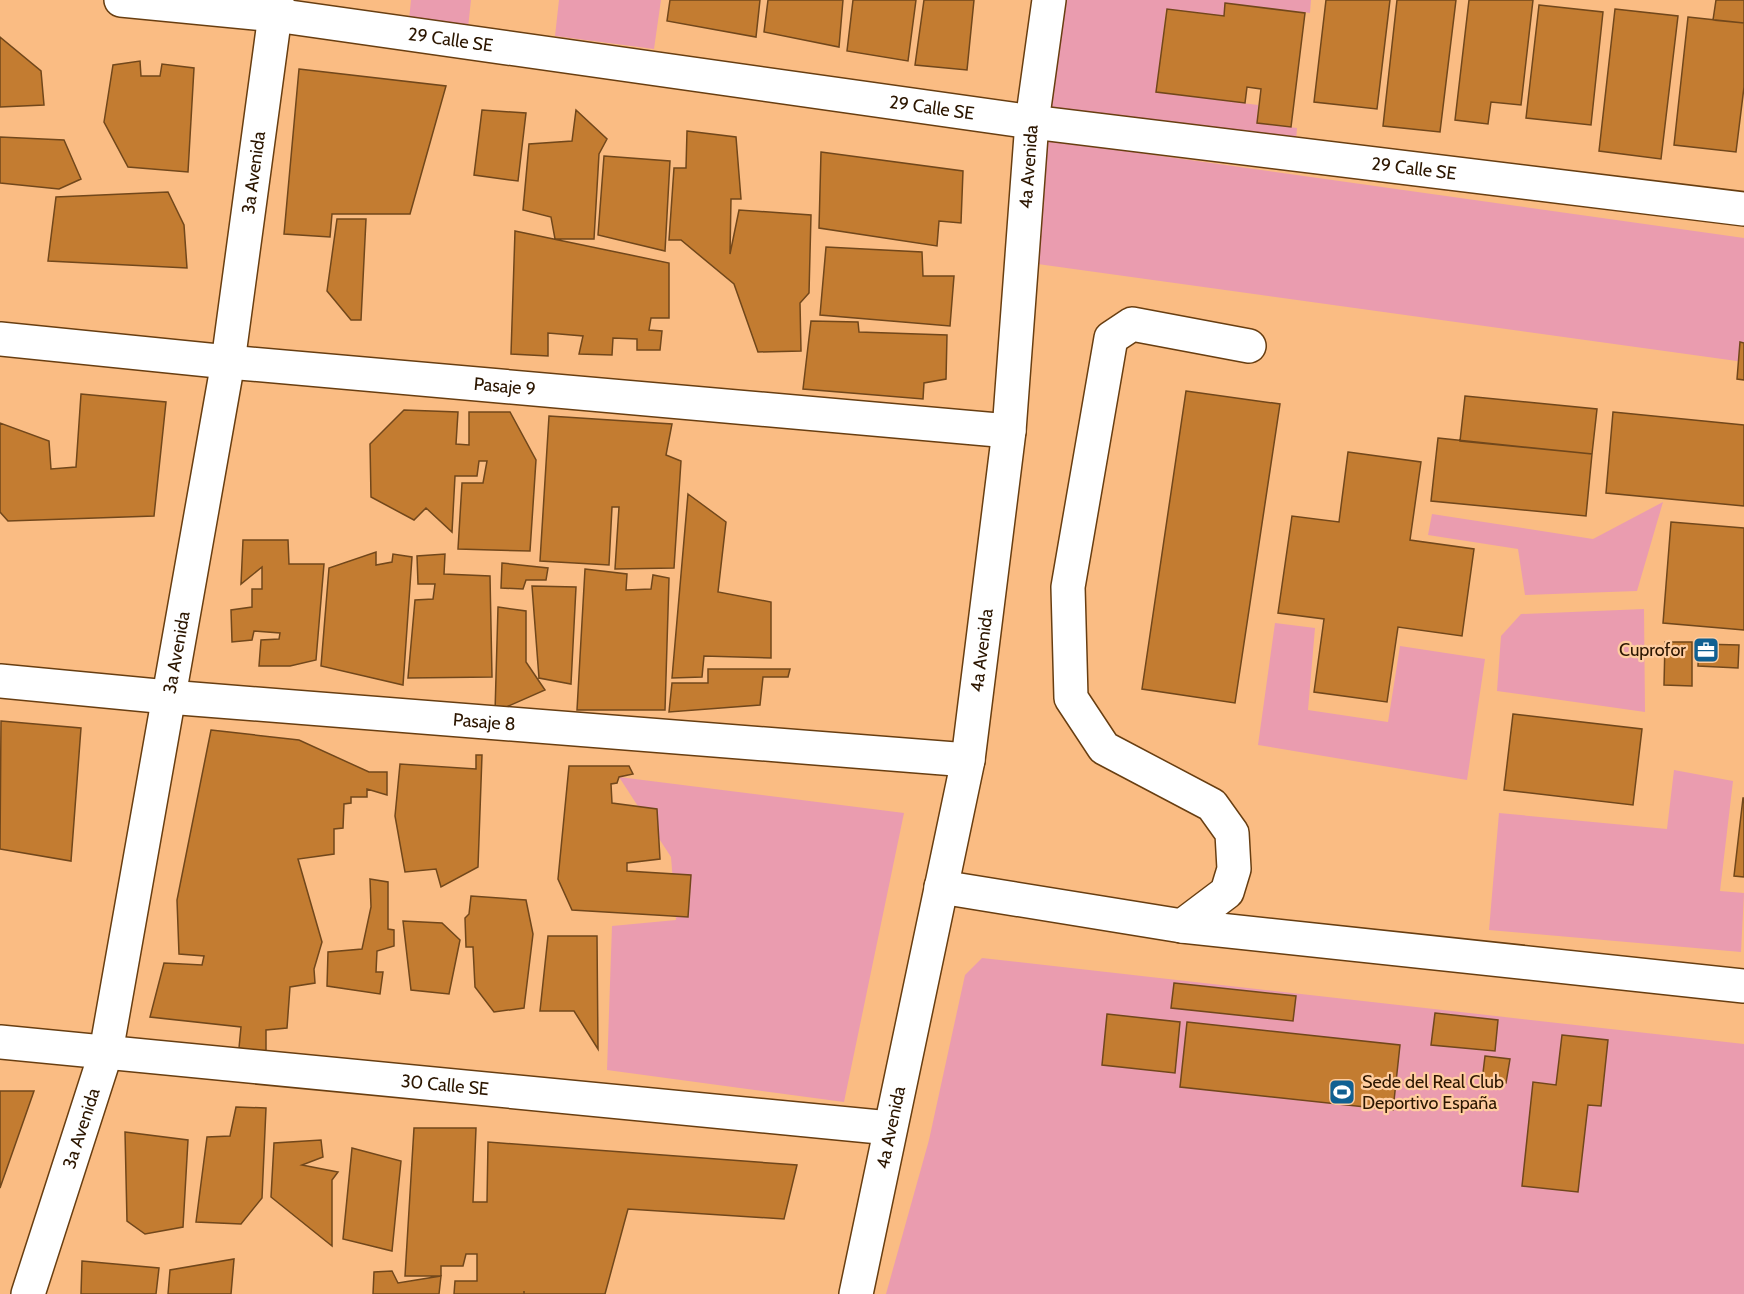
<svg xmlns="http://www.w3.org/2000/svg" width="1744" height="1294" viewBox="0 0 1744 1294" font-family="Cabin,sans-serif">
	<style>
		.green { fill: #ea9caf }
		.building { fill: #c37c31; stroke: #71471b; stroke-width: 1.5 }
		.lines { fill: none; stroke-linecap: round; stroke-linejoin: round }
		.minor-casing { stroke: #683e11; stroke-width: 36 }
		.minor { stroke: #fff; stroke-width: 33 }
		.labels { text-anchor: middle; stroke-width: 4.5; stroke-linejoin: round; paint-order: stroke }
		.street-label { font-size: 18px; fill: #2c1600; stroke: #ffcda0 }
		.poi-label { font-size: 18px; fill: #2c1600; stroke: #ffcda0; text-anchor: end }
	</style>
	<rect width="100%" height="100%" fill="#fabc83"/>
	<path class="green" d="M 411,0 L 471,0 L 468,28 L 409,20 Z
		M 559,0 L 661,0 L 654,49 L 555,36 Z
		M 1052,0 L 1311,0 L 1310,13 L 1226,3 L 1224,16 L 1166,9 L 1156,92 L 1258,105 L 1257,123 L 1297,128 L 1294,166 L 1033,135 Z
		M 1033,138 L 1744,238 L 1744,362 L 1016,261 Z
		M 1663,502 L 1637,591 L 1525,595 L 1518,549 L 1428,535 L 1432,514 L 1593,539 Z
		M 1644,609 L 1645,712 L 1497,691 L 1501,636 L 1521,614 Z
		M 1275,623 L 1315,628 L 1308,710 L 1388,722 L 1400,646 L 1485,659 L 1467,780 L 1258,745 Z
		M 1674,770 L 1733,781 L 1720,891 L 1744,893 L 1741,952 L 1489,930 L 1499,813 L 1667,829 Z
		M 619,777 L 904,813 L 844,1102 L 607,1070 L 612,926 L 676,920 L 671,857 Z
		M 982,958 L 1744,1044 L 1744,1294 L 886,1294 L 929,1140 L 965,975 Z"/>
	<path class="building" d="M 670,0 L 760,0 L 756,37 L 667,21 Z
		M 768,0 L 843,0 L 839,47 L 764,32 Z
		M 853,0 L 916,0 L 908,61 L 847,51 Z
		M 924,0 L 974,0 L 967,70 L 915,65 Z
		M 1326,0 L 1390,0 L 1377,109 L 1314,102 Z
		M 1397,0 L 1456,0 L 1440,132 L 1383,126 Z
		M 1469,0 L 1533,0 L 1521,105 L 1491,102 L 1488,124 L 1455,120 Z
		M 1716,0 L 1744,0 L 1744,23 L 1713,20 Z
		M 1225,3 L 1305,13 L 1291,127 L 1257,123 L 1261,89 L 1247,87 L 1245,103 L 1156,92 L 1167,9 L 1224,16 Z
		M 1539,5 L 1603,12 L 1591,125 L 1526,118 Z
		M 1615,9 L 1678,16 L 1661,159 L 1599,151 Z
		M 1688,17 L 1744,23 L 1744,87 L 1736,152 L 1674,145 Z
		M 0,37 L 41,71 L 44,105 L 0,107 Z
		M 140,61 L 141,76 L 160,76 L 162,64 L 194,68 L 188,172 L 128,167 L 104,122 L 113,65 Z
		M 299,69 L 446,86 L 410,214 L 332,214 L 330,237 L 284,234 Z
		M 482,110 L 526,113 L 518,181 L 474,175 Z
		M 576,110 L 607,139 L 599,154 L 594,239 L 555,239 L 551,217 L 523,210 L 529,144 L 572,141 Z
		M 687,131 L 736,137 L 741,199 L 731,199 L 730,254 L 739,210 L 811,215 L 809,293 L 800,303 L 801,351 L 758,352 L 734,284 L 681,240 L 669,240 L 674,168 L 686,168 Z
		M 0,137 L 64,140 L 81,179 L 59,189 L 0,183 Z
		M 821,152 L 963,171 L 961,223 L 939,221 L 937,246 L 819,228 Z
		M 604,156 L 670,161 L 665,251 L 598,235 Z
		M 168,192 L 184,225 L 187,268 L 48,261 L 56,197 Z
		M 337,219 L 366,219 L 361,320 L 351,320 L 327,291 Z
		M 515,231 L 669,263 L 669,318 L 651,318 L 649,330 L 662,331 L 660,350 L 637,350 L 637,339 L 613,338 L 612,355 L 579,354 L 583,336 L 548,333 L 548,356 L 511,354 Z
		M 826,247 L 922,252 L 923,276 L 954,276 L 950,326 L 820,315 Z
		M 811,321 L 858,322 L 859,332 L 947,335 L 946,379 L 924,383 L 923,399 L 803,389 Z
		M 1740,342 L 1744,343 L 1744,380 L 1737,379 Z
		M 1186,391 L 1280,404 L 1235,703 L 1142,689 Z
		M 81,394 L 166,402 L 154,516 L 8,521 L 0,512 L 0,423 L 49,441 L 51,469 L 76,467 Z
		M 1465,396 L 1597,409 L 1592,454 L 1460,441 Z
		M 404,410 L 458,412 L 456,444 L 469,445 L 469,412 L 510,412 L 536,460 L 530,551 L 458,549 L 462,483 L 483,483 L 487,461 L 479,461 L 477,476 L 455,476 L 452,532 L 426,508 L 414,520 L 371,497 L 370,444 Z
		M 1613,412 L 1744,425 L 1744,506 L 1606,493 Z
		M 549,416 L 672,424 L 666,455 L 681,461 L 674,568 L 615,569 L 619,507 L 612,507 L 609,565 L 540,561 Z
		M 1438,438 L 1592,454 L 1586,516 L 1431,501 Z
		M 1348,452 L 1421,462 L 1410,540 L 1474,549 L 1462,636 L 1398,627 L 1387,702 L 1314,692 L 1324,619 L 1278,613 L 1292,516 L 1339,522 Z
		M 688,494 L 726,522 L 718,592 L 771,602 L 771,658 L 704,656 L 702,677 L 672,678 Z
		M 1671,522 L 1744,528 L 1744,630 L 1663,623 Z
		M 243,540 L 288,540 L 289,564 L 324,564 L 316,660 L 290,666 L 259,666 L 261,640 L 279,639 L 280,633 L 254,631 L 252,640 L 232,642 L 231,610 L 252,607 L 252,589 L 262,589 L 262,567 L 241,584 Z
		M 376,552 L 376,565 L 392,562 L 393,554 L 412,557 L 403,685 L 321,666 L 329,568 Z
		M 445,554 L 444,574 L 490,576 L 492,677 L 408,678 L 415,600 L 433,599 L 435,584 L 418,584 L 417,556 Z
		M 502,563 L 548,568 L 546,580 L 526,580 L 523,589 L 501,588 Z
		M 585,569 L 627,574 L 626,590 L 651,589 L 653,575 L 669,578 L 665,710 L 577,710 Z
		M 532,586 L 576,587 L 571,684 L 539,678 Z
		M 498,607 L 526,611 L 526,662 L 545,690 L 495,712 Z
		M 1665,642 L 1692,642 L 1692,686 L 1664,685 Z
		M 1699,644 L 1739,645 L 1738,668 L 1698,666 Z
		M 708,669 L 790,669 L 788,677 L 763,677 L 760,705 L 669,712 L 672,683 L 708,683 Z
		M 1513,714 L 1642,729 L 1633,805 L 1504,790 Z
		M 1,721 L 81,728 L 71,861 L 0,849 Z
		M 211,730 L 299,740 L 369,772 L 387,772 L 387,795 L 367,789 L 367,797 L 351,797 L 351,803 L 344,804 L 343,828 L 334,829 L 334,854 L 298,859 L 322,942 L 314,969 L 315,983 L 290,987 L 287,1028 L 266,1030 L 266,1053 L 239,1048 L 241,1027 L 150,1017 L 164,963 L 202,965 L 204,956 L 179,954 L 177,900 Z
		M 476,755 L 482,755 L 478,867 L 441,887 L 436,869 L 405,872 L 395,816 L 400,764 L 476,769 Z
		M 569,766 L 629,766 L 633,774 L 619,777 L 617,783 L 611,784 L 612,803 L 657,809 L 660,859 L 627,863 L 627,871 L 691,875 L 688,917 L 572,910 L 558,879 Z
		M 1743,798 L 1744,798 L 1744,877 L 1734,876 Z
		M 370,879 L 388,882 L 388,929 L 394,930 L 394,946 L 377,951 L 376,972 L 383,972 L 380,994 L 327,986 L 328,952 L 362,949 L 371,907 Z
		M 471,896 L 526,900 L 533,934 L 524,1008 L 494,1012 L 475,987 L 473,947 L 466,947 L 465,918 L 469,914 Z
		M 403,921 L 442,923 L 460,940 L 449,994 L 411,990 Z
		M 548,936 L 597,936 L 598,1049 L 574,1011 L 540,1011 Z
		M 1174,983 L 1296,996 L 1293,1021 L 1171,1008 Z
		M 1435,1013 L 1498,1020 L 1495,1051 L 1431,1045 Z
		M 1107,1014 L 1180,1022 L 1175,1073 L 1102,1065 Z
		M 1187,1022 L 1400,1045 L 1393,1110 L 1180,1087 Z
		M 1562,1035 L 1608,1040 L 1601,1106 L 1588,1105 L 1578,1192 L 1522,1186 L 1533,1082 L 1556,1085 Z
		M 1485,1056 L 1510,1059 L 1506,1083 L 1482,1081 Z
		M 0,1091 L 34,1091 L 0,1188 Z
		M 236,1107 L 266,1108 L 262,1198 L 241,1224 L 196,1222 L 207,1137 L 230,1136 Z
		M 414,1128 L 476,1128 L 473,1202 L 487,1202 L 488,1142 L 797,1165 L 784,1219 L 628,1209 L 605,1294 L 524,1294 L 524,1291 L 524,1294 L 454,1294 L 455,1281 L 477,1281 L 477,1254 L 466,1254 L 463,1266 L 441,1266 L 441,1276 L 405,1276 Z
		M 125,1132 L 188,1140 L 183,1227 L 145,1234 L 127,1221 Z
		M 321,1140 L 323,1157 L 302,1165 L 338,1172 L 332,1180 L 332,1246 L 271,1197 L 274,1143 Z
		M 352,1148 L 401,1161 L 392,1251 L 343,1239 Z
		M 234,1259 L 231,1294 L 168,1294 L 170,1270 Z
		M 82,1261 L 159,1268 L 156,1294 L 81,1294 Z
		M 392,1271 L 398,1283 L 441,1276 L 439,1294 L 373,1294 L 374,1272 Z"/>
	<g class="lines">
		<defs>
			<g id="minor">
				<path id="s1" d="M 121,0 L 275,15 L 1032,122 L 1744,209"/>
				<path id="s2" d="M 0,339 L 228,362 L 1009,431"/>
				<path id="s3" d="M 0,681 L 168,697 L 968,760"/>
				<path d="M 941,887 L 1182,926 L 1227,892 L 1234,869 L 1232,833 L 1212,805 L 1104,748 L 1071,698 L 1068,587 L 1111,338 L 1132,324 L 1249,346"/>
				<path d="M 1182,926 L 1744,986"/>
				<path id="s4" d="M 0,1042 L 890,1128"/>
				<path id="s5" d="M 28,1294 L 106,1052 L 228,362 L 277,0"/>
				<path id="s6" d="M 856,1294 L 968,760 L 1009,431 L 1032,122 L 1049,0"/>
			</g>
		</defs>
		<use href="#minor" class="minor-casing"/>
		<use href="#minor" class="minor"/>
	</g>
	<defs>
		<symbol id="office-square" viewBox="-11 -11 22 22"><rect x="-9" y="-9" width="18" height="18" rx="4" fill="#106092" stroke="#ffcda0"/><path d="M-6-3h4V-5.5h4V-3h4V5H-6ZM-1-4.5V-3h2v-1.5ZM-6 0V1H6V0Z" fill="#fff"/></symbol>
		<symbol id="stadium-square" viewBox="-11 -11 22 22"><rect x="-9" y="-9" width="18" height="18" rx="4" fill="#106092" stroke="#ffcda0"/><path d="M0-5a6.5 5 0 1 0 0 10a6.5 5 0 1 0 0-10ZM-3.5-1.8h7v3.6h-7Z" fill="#fff"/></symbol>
	</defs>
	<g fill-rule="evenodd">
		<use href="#office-square" x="1691" y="635" width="30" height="30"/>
		<use href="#stadium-square" x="1327" y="1077" width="30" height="30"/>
	</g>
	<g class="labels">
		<g class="street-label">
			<text dy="6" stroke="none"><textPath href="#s1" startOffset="332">29 Calle SE</textPath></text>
			<text dy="6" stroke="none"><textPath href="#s1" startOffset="818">29 Calle SE</textPath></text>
			<text dy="6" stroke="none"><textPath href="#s6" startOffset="1142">4a Avenida</textPath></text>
			<text dy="6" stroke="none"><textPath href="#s1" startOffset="1304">29 Calle SE</textPath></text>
			<text dy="6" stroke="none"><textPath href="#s5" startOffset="1146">3a Avenida</textPath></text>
			<text dy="6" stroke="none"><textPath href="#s2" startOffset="507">Pasaje 9</textPath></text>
			<text dy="6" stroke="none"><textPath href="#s6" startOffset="656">4a Avenida</textPath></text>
			<text dy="6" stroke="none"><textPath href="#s5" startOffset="660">3a Avenida</textPath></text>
			<text dy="6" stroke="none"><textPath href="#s3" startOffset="486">Pasaje 8</textPath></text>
			<text dy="6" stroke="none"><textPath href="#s4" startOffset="447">30 Calle SE</textPath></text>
			<text dy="6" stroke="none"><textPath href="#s5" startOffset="174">3a Avenida</textPath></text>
			<text dy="6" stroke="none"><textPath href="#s6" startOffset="170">4a Avenida</textPath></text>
		</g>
		<g class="poi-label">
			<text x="1686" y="656">Cuprofor</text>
			<text x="1362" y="1088" text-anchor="start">Sede del Real Club<tspan x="1362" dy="21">Deportivo España</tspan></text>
		</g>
	</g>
</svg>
